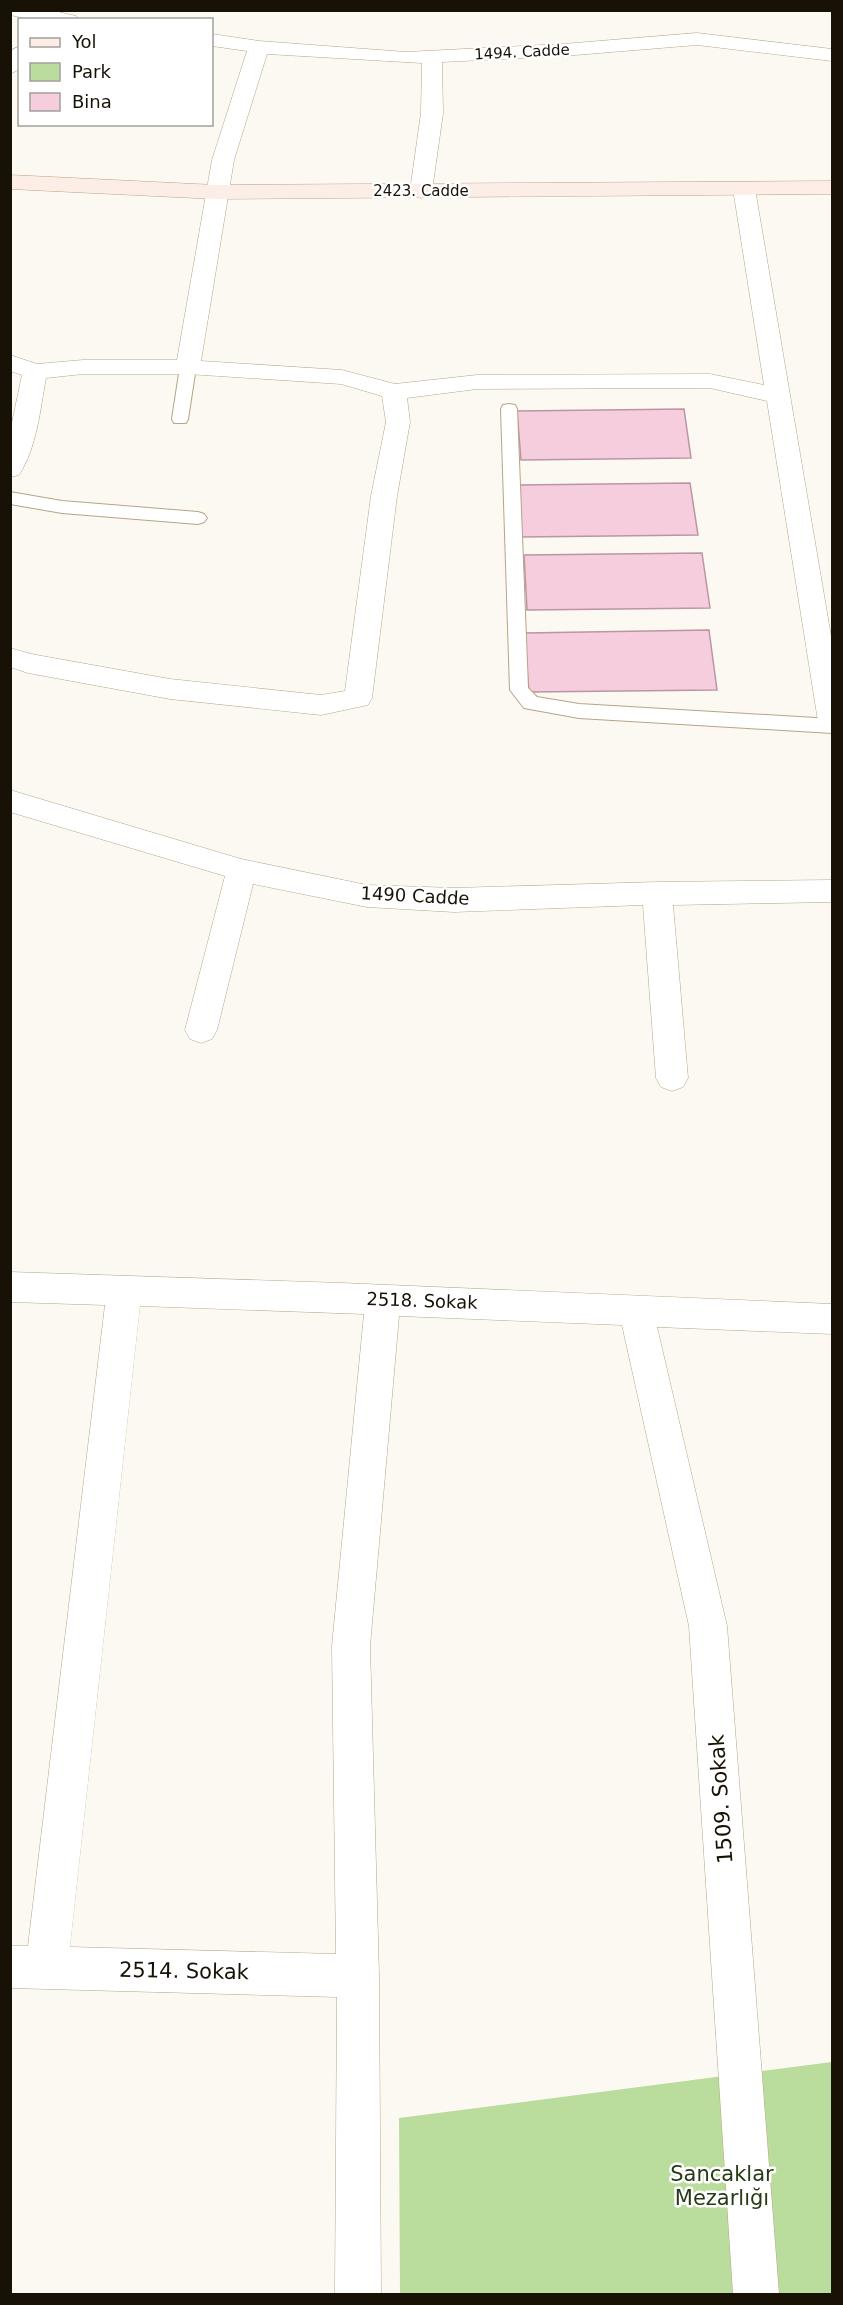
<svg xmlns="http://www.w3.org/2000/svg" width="843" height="2305" viewBox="0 0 843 2305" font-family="'DejaVu Sans',sans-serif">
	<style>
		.green { fill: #badc9c }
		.building { fill: #f5cddd; stroke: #ba96a4; stroke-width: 1.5 }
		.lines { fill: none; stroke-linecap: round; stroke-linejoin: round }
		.lane-casing { stroke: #b6a586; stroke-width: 2 }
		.street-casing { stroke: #b6a586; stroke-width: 1 }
		.secondary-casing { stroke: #b6a586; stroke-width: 1 }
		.lane { fill: #fff; fill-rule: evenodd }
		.street { fill: #fff; fill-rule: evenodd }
		.secondary { fill: #fceee7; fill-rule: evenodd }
		.labels { text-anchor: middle; stroke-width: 5; stroke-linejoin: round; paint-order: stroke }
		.far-street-label { font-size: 15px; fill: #181206; stroke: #fff }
		.street-label { font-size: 18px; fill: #181206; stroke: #fff }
		.near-street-label { font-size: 21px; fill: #181206; stroke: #fff }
		.near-park-label { font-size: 21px; fill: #283a17; stroke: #fff }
	</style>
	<rect width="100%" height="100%" fill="#fcf9f2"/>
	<path class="green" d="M 832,2062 L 832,2294 L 400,2294 L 399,2118 Z"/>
	<path class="building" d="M 684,409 L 691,458 L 521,460 L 517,411 Z
		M 690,483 L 698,535 L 521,537 L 518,485 Z
		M 702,553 L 710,608 L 527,610 L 524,555 Z
		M 709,630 L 717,690 L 529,692 L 524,633 Z"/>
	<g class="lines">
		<defs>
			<path id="lane" d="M 188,362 L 196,367 L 188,419 L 186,423 L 174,423 L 172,419 L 180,367 Z
				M 509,404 L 515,405 L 517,409 L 528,688 L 537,697 L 579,704 L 832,719 L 832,733 L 579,718 L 524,708 L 510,690 L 501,409 L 503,405 Z
				M 10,492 L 62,501 L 198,512 L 204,514 L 207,518 L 204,522 L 198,524 L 62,513 L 10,504 Z"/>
			<path id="street" d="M 10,10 L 50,10 L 76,16 L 79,20 L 34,20 L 10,15 Z
				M 697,33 L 832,49 L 832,61 L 697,45 L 563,56 L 442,62 L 443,113 L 432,191 L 429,196 L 421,198 L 413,196 L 410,191 L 421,113 L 422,63 L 267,54 L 234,160 L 201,361 L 342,370 L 395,384 L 477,375 L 710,374 L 764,385 L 733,189 L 736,184 L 744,182 L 752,184 L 755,189 L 832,642 L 832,731 L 822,728 L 818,721 L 767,401 L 710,388 L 477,389 L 407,398 L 410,422 L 397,496 L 372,698 L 368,705 L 321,715 L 170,699 L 28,673 L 10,667 L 10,648 L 31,654 L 170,679 L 321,695 L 345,691 L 371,496 L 386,422 L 382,396 L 341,384 L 188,374 L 83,374 L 46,378 C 40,410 37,447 19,475 L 10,477 L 10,432 L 22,375 L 10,371 L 10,355 L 37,364 L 83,360 L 177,360 L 212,160 L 247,51 L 212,46 L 212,34 L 259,41 L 406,52 L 563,44 Z
				M 20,46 L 20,69 L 10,74 L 10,51 Z
				M 10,790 L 241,859 L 367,885 L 454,888 L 657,882 L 832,880 L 832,902 L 673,905 L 688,1078 L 683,1087 L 672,1091 L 661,1087 L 656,1078 L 643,905 L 454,912 L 367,907 L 253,884 L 217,1030 L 212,1039 L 201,1043 L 190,1039 L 185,1030 L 225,876 L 10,812 Z
				M 10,1272 L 342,1283 L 832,1304 L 832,1334 L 657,1327 L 727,1626 L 779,2294 L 733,2294 L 689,1626 L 622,1325 L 399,1316 L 370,1646 L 379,1976 L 381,2294 L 335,2294 L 337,1997 L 10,1988 L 10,1946 L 28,1946 L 105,1305 L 10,1302 ZM 140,1306 L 364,1314 L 332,1646 L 336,1954 L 70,1947 Z"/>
			<path id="secondary" d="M 10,175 L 216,185 L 832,181 L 832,194 L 216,199 L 10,189 Z"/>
		</defs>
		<use href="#lane" class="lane-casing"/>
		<use href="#street" class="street-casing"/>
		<use href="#secondary" class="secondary-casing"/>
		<use href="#lane" class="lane"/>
		<use href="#street" class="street"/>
		<use href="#secondary" class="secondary"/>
	</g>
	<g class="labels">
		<g class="far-street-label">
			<text transform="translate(522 52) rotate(-3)" y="5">1494. Cadde</text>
			<text x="421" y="196">2423. Cadde</text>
		</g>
		<g class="street-label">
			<text transform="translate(415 896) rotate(3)" y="6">1490 Cadde</text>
			<text transform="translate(422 1301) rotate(2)" y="6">2518. Sokak</text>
		</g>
		<g class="near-street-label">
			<text transform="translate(721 1799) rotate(-94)" y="7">1509. Sokak</text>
			<text transform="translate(184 1971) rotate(1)" y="7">2514. Sokak</text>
		</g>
		<g class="near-park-label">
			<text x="722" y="2181">Sancaklar<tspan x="722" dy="24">Mezarlığı</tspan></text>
		</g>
	</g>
	<rect width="843" height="2305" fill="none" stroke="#181206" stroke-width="24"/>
	<rect x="18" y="18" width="195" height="108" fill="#ffffff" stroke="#a3a09b" stroke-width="1.5"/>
	<rect x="30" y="38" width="30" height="9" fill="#fceee7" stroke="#a3a09b" stroke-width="1.5"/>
	<text x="72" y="48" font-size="18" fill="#181206">Yol</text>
	<rect x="30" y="63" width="30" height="18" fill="#badc9c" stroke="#a3a09b" stroke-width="1.5"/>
	<text x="72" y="78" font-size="18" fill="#181206">Park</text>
	<rect x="30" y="93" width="30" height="18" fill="#f5cddd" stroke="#a3a09b" stroke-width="1.5"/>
	<text x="72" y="108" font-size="18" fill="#181206">Bina</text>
</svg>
